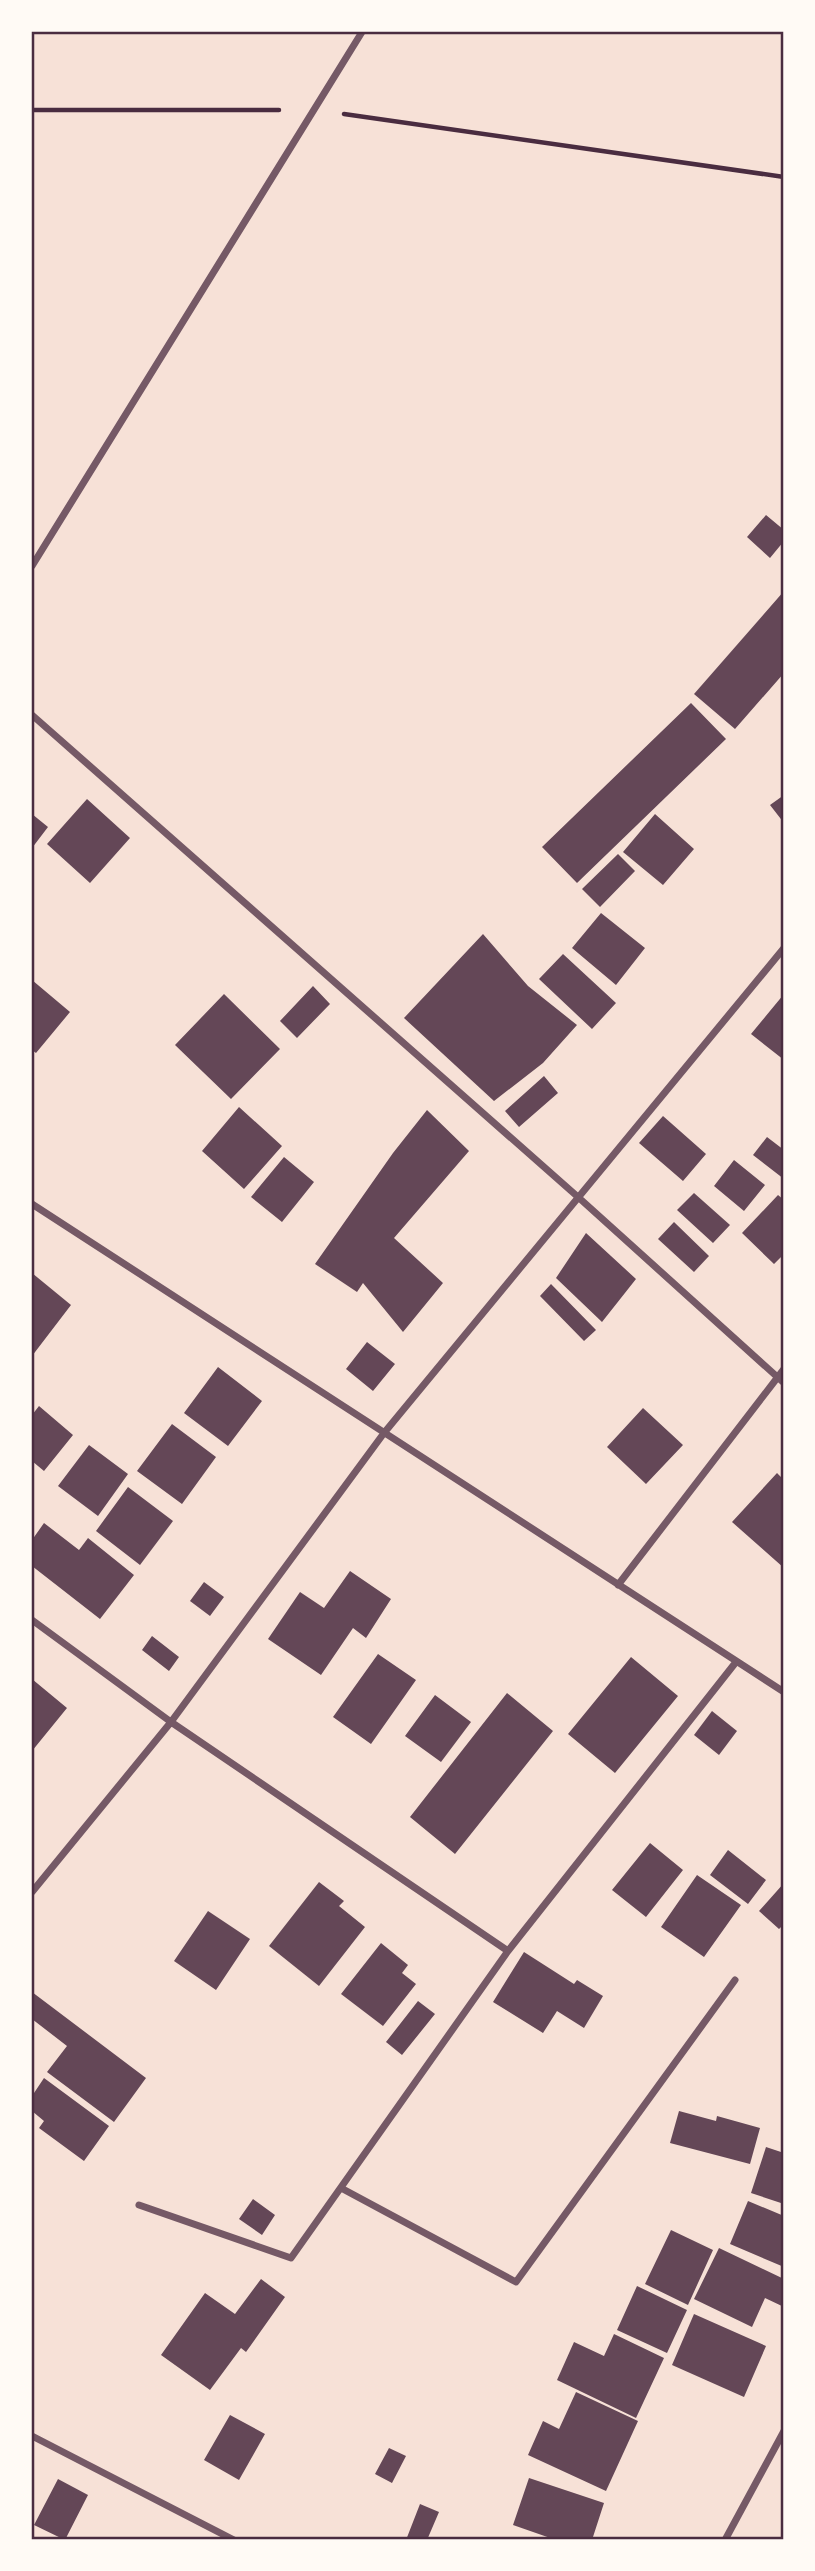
<svg xmlns="http://www.w3.org/2000/svg" width="815" height="2571" viewBox="0 0 815 2571" font-family="Mulish,sans-serif">
	<style>
		.building { fill: #644757 }
		.lines { fill: none; stroke-linecap: round; stroke-linejoin: round }
		.path { stroke: #4a2c40; stroke-width: 4.5 }
		.minor { stroke: #755966; stroke-width: 7 }
		.neatline { fill: none; stroke: #4a2c40; stroke-width: 2.5 }
	</style>
	<rect width="100%" height="100%" fill="#f7e1d7"/>
	<path class="building" d="M 766,515 L 784,530 L 784,541 L 770,558 L 747,537 Z
		M 784,591 L 784,673 L 735,729 L 694,694 Z
		M 691,703 L 726,739 L 577,883 L 542,847 Z
		M 784,795 L 784,823 L 770,805 Z
		M 87,799 L 130,838 L 90,883 L 47,844 Z
		M 32,814 L 48,827 L 32,848 Z
		M 655,814 L 694,849 L 663,885 L 623,852 Z
		M 618,854 L 635,871 L 600,907 L 582,889 Z
		M 601,913 L 645,948 L 616,985 L 572,948 Z
		M 483,934 L 528,986 L 577,1025 L 543,1063 L 494,1101 L 404,1018 Z
		M 563,954 L 616,1003 L 592,1029 L 539,979 Z
		M 32,980 L 70,1012 L 36,1053 L 32,1050 Z
		M 313,986 L 330,1004 L 297,1038 L 280,1021 Z
		M 224,994 L 280,1049 L 231,1099 L 175,1045 Z
		M 784,994 L 784,1060 L 751,1034 Z
		M 544,1076 L 558,1093 L 519,1127 L 505,1111 Z
		M 239,1107 L 282,1146 L 244,1189 L 202,1151 Z
		M 427,1110 L 469,1151 L 394,1238 L 443,1283 L 403,1332 L 363,1283 L 357,1292 L 315,1264 L 393,1153 Z
		M 663,1116 L 706,1154 L 683,1181 L 639,1143 Z
		M 767,1137 L 784,1150 L 784,1179 L 753,1155 Z
		M 284,1157 L 314,1182 L 282,1222 L 251,1197 Z
		M 734,1160 L 765,1185 L 744,1211 L 714,1186 Z
		M 694,1193 L 730,1225 L 713,1243 L 677,1210 Z
		M 778,1195 L 784,1200 L 784,1254 L 774,1264 L 742,1233 Z
		M 674,1222 L 709,1256 L 694,1272 L 658,1239 Z
		M 586,1233 L 636,1279 L 602,1322 L 556,1278 Z
		M 32,1273 L 71,1305 L 32,1356 Z
		M 551,1284 L 596,1330 L 584,1341 L 540,1296 Z
		M 367,1342 L 395,1364 L 373,1391 L 346,1369 Z
		M 218,1367 L 262,1401 L 228,1446 L 184,1413 Z
		M 39,1406 L 73,1435 L 44,1471 L 32,1461 L 32,1415 Z
		M 643,1408 L 683,1445 L 646,1484 L 607,1447 Z
		M 172,1424 L 216,1457 L 182,1504 L 137,1471 Z
		M 89,1445 L 128,1474 L 98,1516 L 58,1486 Z
		M 777,1473 L 784,1480 L 784,1568 L 732,1522 Z
		M 128,1487 L 173,1521 L 140,1565 L 96,1531 Z
		M 44,1523 L 79,1550 L 88,1538 L 134,1575 L 100,1619 L 32,1566 L 32,1540 Z
		M 350,1571 L 391,1599 L 366,1638 L 353,1628 L 321,1675 L 268,1639 L 300,1592 L 324,1608 Z
		M 204,1582 L 224,1597 L 210,1616 L 190,1601 Z
		M 152,1636 L 179,1657 L 169,1671 L 142,1650 Z
		M 378,1654 L 416,1680 L 371,1744 L 333,1717 Z
		M 631,1657 L 678,1696 L 615,1773 L 568,1734 Z
		M 32,1679 L 67,1708 L 32,1751 Z
		M 507,1693 L 553,1731 L 455,1854 L 410,1817 Z
		M 435,1695 L 471,1722 L 441,1762 L 405,1736 Z
		M 712,1711 L 737,1731 L 719,1755 L 694,1735 Z
		M 650,1843 L 683,1870 L 646,1917 L 612,1890 Z
		M 728,1850 L 766,1880 L 748,1904 L 710,1875 Z
		M 697,1875 L 741,1905 L 704,1957 L 661,1927 Z
		M 319,1882 L 344,1901 L 339,1906 L 365,1927 L 319,1986 L 269,1946 Z
		M 784,1883 L 784,1924 L 779,1929 L 759,1911 Z
		M 208,1911 L 250,1939 L 216,1990 L 174,1961 Z
		M 381,1943 L 408,1965 L 402,1973 L 416,1984 L 383,2026 L 341,1994 Z
		M 524,1952 L 574,1984 L 577,1980 L 603,1996 L 584,2028 L 557,2011 L 543,2033 L 493,2002 Z
		M 32,1992 L 146,2078 L 114,2122 L 47,2072 L 67,2046 L 32,2019 Z
		M 418,2001 L 435,2014 L 402,2055 L 386,2042 Z
		M 44,2078 L 109,2126 L 84,2161 L 39,2128 L 44,2121 L 32,2111 L 32,2096 Z
		M 679,2111 L 716,2121 L 717,2116 L 760,2128 L 750,2164 L 670,2143 Z
		M 766,2147 L 784,2153 L 784,2204 L 751,2193 Z
		M 253,2199 L 275,2215 L 262,2235 L 239,2219 Z
		M 748,2201 L 784,2216 L 784,2267 L 730,2244 Z
		M 671,2230 L 713,2250 L 688,2305 L 645,2284 Z
		M 719,2248 L 784,2279 L 784,2307 L 765,2298 L 752,2327 L 694,2299 Z
		M 261,2279 L 285,2297 L 246,2352 L 241,2348 L 210,2390 L 161,2355 L 205,2293 L 235,2314 Z
		M 637,2286 L 687,2310 L 667,2353 L 617,2330 Z
		M 694,2314 L 766,2346 L 744,2397 L 672,2365 Z
		M 614,2334 L 664,2358 L 636,2418 L 557,2380 L 574,2342 L 604,2356 Z
		M 576,2392 L 638,2421 L 606,2491 L 528,2455 L 543,2421 L 559,2429 Z
		M 230,2415 L 265,2434 L 239,2480 L 204,2460 Z
		M 389,2448 L 406,2456 L 392,2483 L 375,2474 Z
		M 529,2478 L 604,2503 L 592,2540 L 556,2540 L 513,2525 Z
		M 58,2479 L 88,2495 L 65,2540 L 34,2525 Z
		M 420,2504 L 439,2512 L 427,2540 L 406,2540 Z"/>
	<g class="lines">
		<path class="path" d="M 32,110 L 279,110
			M 344,114 L 784,177"/>
		<path class="minor" d="M 32,566 L 362,32
			M 32,715 L 578,1197 L 784,1383
			M 32,1204 L 784,1692
			M 618,1585 L 784,1369
			M 32,1620 L 171,1722 L 508,1951
			M 32,1892 L 171,1722 L 384,1433 L 784,948
			M 341,2188 L 516,2282 L 735,1980
			M 139,2205 L 291,2258 L 508,1951 L 736,1662
			M 32,2436 L 234,2540
			M 725,2540 L 784,2431"/>
	</g>
	<rect width="815" height="2571" fill="none" stroke="#fffaf5" stroke-width="66"/>
	<rect x="33" y="33" width="749" height="2505" class="neatline"/>
</svg>
